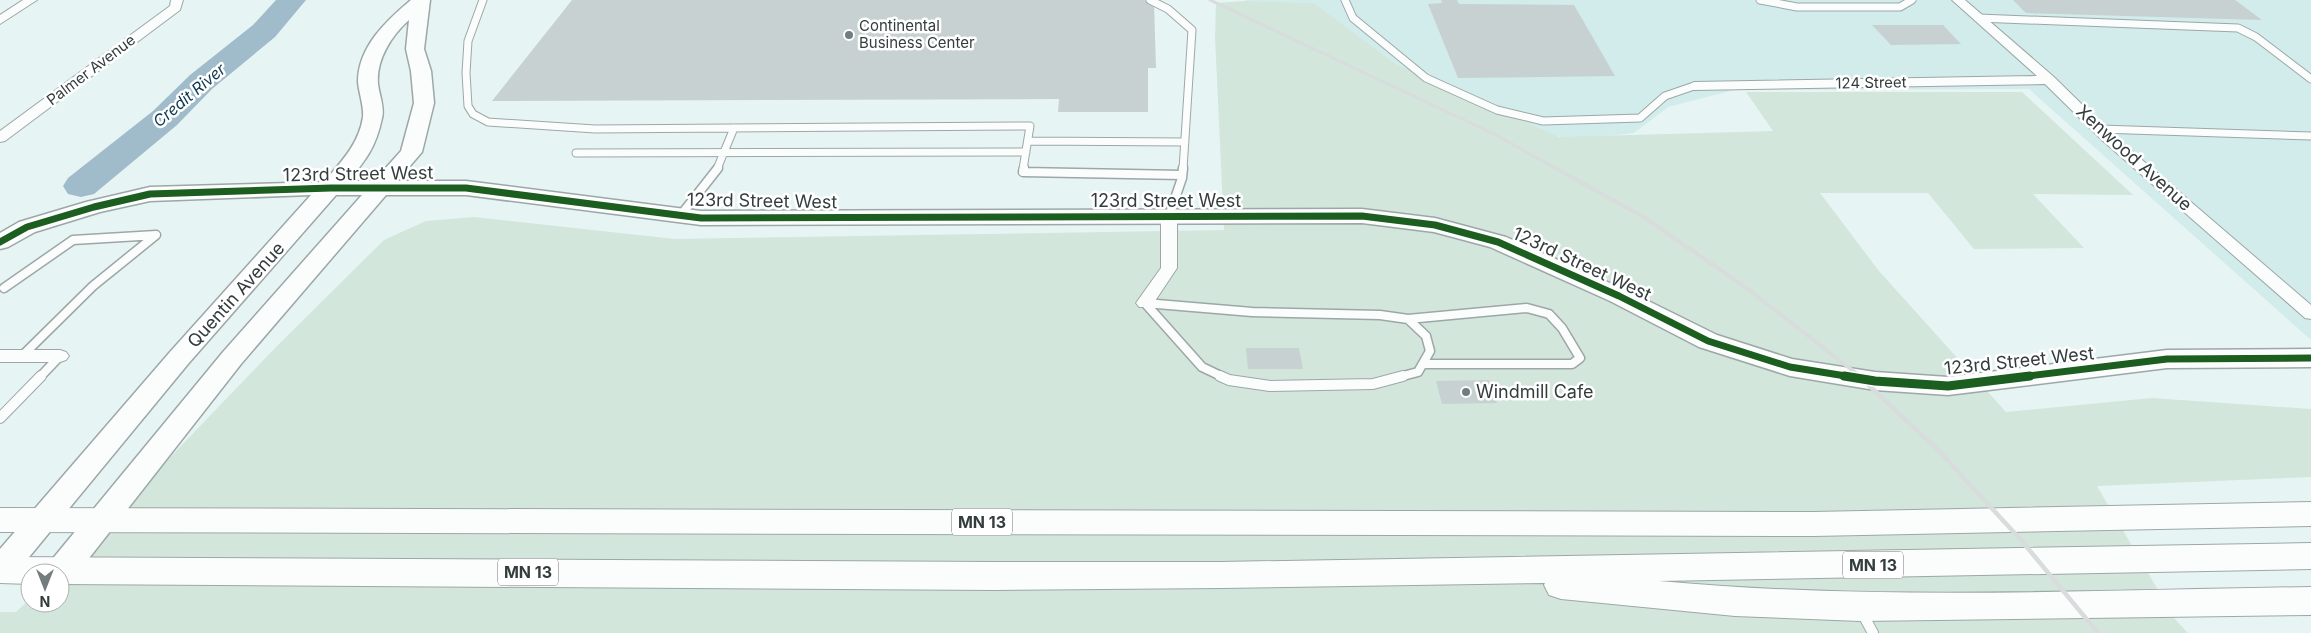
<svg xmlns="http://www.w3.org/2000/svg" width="2311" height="633" viewBox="0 0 2311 633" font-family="Inter,sans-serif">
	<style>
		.built { fill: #d2ebeb }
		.green { fill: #d2e6db }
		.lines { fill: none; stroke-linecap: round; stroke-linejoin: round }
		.river { fill: #a0bbca; fill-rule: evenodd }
		.building { fill: #c7d1d2 }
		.lane-far2-casing { stroke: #9da7a7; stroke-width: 9 }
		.lane-far1-casing { stroke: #9da7a7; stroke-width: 11 }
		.lane-casing { stroke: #9da7a7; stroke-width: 12 }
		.street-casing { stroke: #9da7a7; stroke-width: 2 }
		.secondary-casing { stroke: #9da7a7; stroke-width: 3 }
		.highway-casing { stroke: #9da7a7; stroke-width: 2 }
		.lane-far2 { stroke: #fbfdfd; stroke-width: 7 }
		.lane-far1 { stroke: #fbfdfd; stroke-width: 8 }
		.lane { stroke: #fbfdfd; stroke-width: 10 }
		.street { fill: #fbfdfd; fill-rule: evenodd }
		.secondary { fill: #fbfdfd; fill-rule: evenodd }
		.highway { fill: #fbfdfd; fill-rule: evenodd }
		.rail-far2 { stroke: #d8dcdc; stroke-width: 3 }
		.rail-far1 { stroke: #d8dcdc; stroke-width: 4 }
		.rail { stroke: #d8dcdc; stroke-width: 4.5 }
		.cycleway-far1-casing { stroke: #fff; stroke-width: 10 }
		.cycleway-casing { stroke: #fff; stroke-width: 12 }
		.cycleway-far1 { stroke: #1b5e20; stroke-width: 7 }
		.cycleway { stroke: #1b5e20; stroke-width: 9 }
		.poi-dot { fill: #737d7d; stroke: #fff; stroke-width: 2 }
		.labels { text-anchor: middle; stroke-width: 5; stroke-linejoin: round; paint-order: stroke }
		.far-poi-label { font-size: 15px; fill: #343d3d; stroke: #fff; text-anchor: start }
		.far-street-label { font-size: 15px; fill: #343d3d; stroke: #fff }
		.far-water-label { font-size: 16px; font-style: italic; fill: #0e3851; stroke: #fff }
		.shield { fill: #fff; stroke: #717777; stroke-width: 1 }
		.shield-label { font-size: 16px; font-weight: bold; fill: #343d3d }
		.street-label { font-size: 18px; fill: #343d3d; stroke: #fff }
		.poi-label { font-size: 18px; fill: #343d3d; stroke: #fff; text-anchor: start }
	</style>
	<rect width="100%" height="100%" fill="#e7f4f4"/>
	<path class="built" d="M 1245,0 L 2311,0 L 2311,340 L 2029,89 L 1734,90 L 1668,107 L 1634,133 L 1571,140 L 1458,104 L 1396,65 L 1314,3 L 1248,2 Z"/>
	<path class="green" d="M 1245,1 L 1314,3 L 1394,63 L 1470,99 L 1560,137 L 1773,131 L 1746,92 L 2022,92 L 2133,195 L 2033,194 L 2084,248 L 1974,249 L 1928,193 L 1820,193 L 1879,271 L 2006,412 L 2152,398 L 2311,409 L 2311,477 L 2097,486 L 2175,619 L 2188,633 L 0,633 L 0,612 L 16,612 L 30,599 L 30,603 L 60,603 L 59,573 L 276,347 L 384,240 L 426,221 L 474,217 L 675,239 L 1224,230 L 1215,37 L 1216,3 Z"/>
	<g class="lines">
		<path class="river" d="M 276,0 L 306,0 L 275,37 L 212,89 L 177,125 L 94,194 L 81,197 L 68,194 L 63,186 L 68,178 L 153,111 L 190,75 L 253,25 Z"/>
	</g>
	<path class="building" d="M 572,0 L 1144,0 L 1154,3 L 1156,68 L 1148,68 L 1148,112 L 1058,112 L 1059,99 L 492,101 Z
		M 1441,0 L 1457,0 L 1459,4 L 1574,5 L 1615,76 L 1458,78 L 1428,4 L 1442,3 Z
		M 2013,0 L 2235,0 L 2262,20 L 2026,13 Z
		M 1872,25 L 1943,25 L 1961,44 L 1891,45 Z
		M 1246,348 L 1299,348 L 1303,369 L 1248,369 Z
		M 1489,380 L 1497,403 L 1442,404 L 1436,381 Z"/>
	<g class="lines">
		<defs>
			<path id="lane-far2" d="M 483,0 L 468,41 L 466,73 L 468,106 L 473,114 L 488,122 L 595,129 L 1030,126 L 1023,169
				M 1150,0 L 1168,9 L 1192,30 L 1183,169
				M 1345,0 L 1353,18 L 1426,78 L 1497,110 L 1543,121 L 1640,118 L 1665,96 L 1694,86
				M 1760,0 L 1797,7 L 1900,7 L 1912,0
				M 1978,18 L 2238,28 L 2256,37 L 2311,79
				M 2100,129 L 2311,136
				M 1028,141 L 1185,142
				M 576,153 L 1026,152
				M 717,169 L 734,128"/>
			<path id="lane-far1" d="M 1024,168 L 1023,172 L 1182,175
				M 681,215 L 718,168
				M 1169,216 L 1182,178 L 1183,168
				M 4,288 L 73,240 L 156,235 L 93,286 L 22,356
				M 1408,319 L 1527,308 L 1549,314 L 1562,328 L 1580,358 L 1572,364 L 1423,364
				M 40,377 L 60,356
				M 1223,377 L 1202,367 L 1145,303 L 1252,312 L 1380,315 L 1408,319 L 1426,336 L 1430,351 L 1418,372 L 1399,377"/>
			<path id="lane" d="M 1220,376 L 1229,380 L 1270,386 L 1373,384 L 1403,376
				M 0,418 L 41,376
				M 1861,611 L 1873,633"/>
			<path id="street" d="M 23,0 L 37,0 L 0,24 L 0,15 Z
				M 171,0 L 183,0 L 180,10 L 5,141 L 0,142 L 0,131 L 170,6 Z
				M 1952,0 L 1965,0 L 2054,77 L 2113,135 L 2311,305 L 2311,319 L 2305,318 L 2103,141 L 2045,84 L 1694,90 L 1687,86 L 1694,82 L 2037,76 Z
				M 1169,211 L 1175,213 L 1177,216 L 1177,268 L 1151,307 L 1139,307 L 1136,303 L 1161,268 L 1161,216 L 1163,213 Z
				M 0,350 L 60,350 L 66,352 L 69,356 L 66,360 L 60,362 L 0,362 Z"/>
			<path id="secondary" d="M 411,0 L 430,0 L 424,49 L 431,71 L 434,103 L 422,152 L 397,181 L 466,181 L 701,211 L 1362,209 L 1435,218 L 1506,237 L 1628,291 L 1717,335 L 1792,359 L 1875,372 L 1948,377 L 2167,350 L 2311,349 L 2311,367 L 2167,368 L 1948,395 L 1875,390 L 1790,376 L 1699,347 L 1610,301 L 1490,247 L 1434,232 L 1362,223 L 701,225 L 466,195 L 386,195 L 241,364 L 72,580 L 61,583 L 60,573 L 46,573 L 45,571 L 50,562 L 223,352 L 362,195 L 336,195 L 188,364 L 11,579 L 0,582 L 0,549 L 170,352 L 311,195 L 150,201 L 100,212 L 35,232 L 8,247 L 0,249 L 0,233 L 19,222 L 86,202 L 150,187 L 324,182 C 341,162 359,144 363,117 C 364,106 359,93 358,82 C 358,47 386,21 411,0 ZM 409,20 L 406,49 L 411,71 L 414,103 L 401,151 L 374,181 L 348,181 C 366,160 376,147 382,118 C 385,108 379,94 378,84 C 376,59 392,35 409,20 Z"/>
			<path id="highway" d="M 2311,502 L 2311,526 L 1813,536 L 0,532 L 0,508 L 1813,512 Z
				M 2311,543 L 2311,569 L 1659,581 C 1876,601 2094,590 2311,587 L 2311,615 L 1860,621 L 1735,616 L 1561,599 L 1549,595 L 1544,585 L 1545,583 L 1221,588 L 995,590 L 60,584 L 60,573 L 30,573 L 30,584 L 0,583 L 0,557 L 995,562 L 1221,562 Z"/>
		</defs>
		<use href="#lane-far2" class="lane-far2-casing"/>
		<use href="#lane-far1" class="lane-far1-casing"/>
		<use href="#lane" class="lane-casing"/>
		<use href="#street" class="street-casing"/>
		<use href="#secondary" class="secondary-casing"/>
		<use href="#highway" class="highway-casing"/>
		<use href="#lane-far2" class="lane-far2"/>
		<use href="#lane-far1" class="lane-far1"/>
		<use href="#lane" class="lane"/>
		<use href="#street" class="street"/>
		<use href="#secondary" class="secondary"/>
		<use href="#highway" class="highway"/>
		<path class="rail-far2" d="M 1210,0 L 1492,133 L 1557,169"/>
		<path class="rail-far1" d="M 1555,168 L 1642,216 L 1748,289 L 1861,377"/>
		<path class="rail" d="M 1859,376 L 1940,452 L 2021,540 L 2098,633"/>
		<defs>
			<path id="cycleway-far1" d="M 0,242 L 27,227 L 94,207 L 150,194 L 331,188 L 466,188 L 701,218 L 1362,216 L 1435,225 L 1498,242 L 1619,296 L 1708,341 L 1790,367 L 1852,377
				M 2020,377 L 2167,359 L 2311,358"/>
			<path id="cycleway" d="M 1844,376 L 1875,381 L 1948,386 L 2030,376"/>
		</defs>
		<use href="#cycleway-far1" class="cycleway-far1-casing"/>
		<use href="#cycleway" class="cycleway-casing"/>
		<use href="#cycleway-far1" class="cycleway-far1"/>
		<use href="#cycleway" class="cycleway"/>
	</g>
	<g class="poi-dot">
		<circle cx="849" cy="35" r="5"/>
		<circle cx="1466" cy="392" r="5"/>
	</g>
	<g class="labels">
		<g class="far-poi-label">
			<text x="859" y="31">Continental<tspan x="859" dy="17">Business Center</tspan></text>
		</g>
		<g class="far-street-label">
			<text transform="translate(91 70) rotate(-37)" y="5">Palmer Avenue</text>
			<text transform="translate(1871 83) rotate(-1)" y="5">124 Street</text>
		</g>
		<g class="far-water-label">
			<text transform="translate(189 95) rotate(-40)" y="6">Credit River</text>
		</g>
		<g class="shield">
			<rect x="952" y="508.5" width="60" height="27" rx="4"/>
			<rect x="1843" y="551.5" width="60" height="27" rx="4"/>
			<rect x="498" y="558.5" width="60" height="27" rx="4"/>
		</g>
		<g class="shield-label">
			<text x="982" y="528">MN 13</text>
			<text x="1873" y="571">MN 13</text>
			<text x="528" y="578">MN 13</text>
		</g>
		<g class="street-label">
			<text transform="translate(2134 158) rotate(42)" y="6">Xenwood Avenue</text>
			<text transform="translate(358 174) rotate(-1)" y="6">123rd Street West</text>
			<text transform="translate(762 201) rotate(1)" y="6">123rd Street West</text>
			<text x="1166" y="207">123rd Street West</text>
			<text transform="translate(1582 264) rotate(25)" y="6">123rd Street West</text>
			<text transform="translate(236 295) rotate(-48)" y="6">Quentin Avenue</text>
			<text transform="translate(2019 361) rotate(-6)" y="6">123rd Street West</text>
		</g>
		<g class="poi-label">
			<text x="1476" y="398">Windmill Cafe</text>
		</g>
	</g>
	<g transform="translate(45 588) rotate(180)"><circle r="24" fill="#ffffff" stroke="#aeb1b1"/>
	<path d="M0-4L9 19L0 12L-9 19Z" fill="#737d7d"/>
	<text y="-8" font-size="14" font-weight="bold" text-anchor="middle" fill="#343d3d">N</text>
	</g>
</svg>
